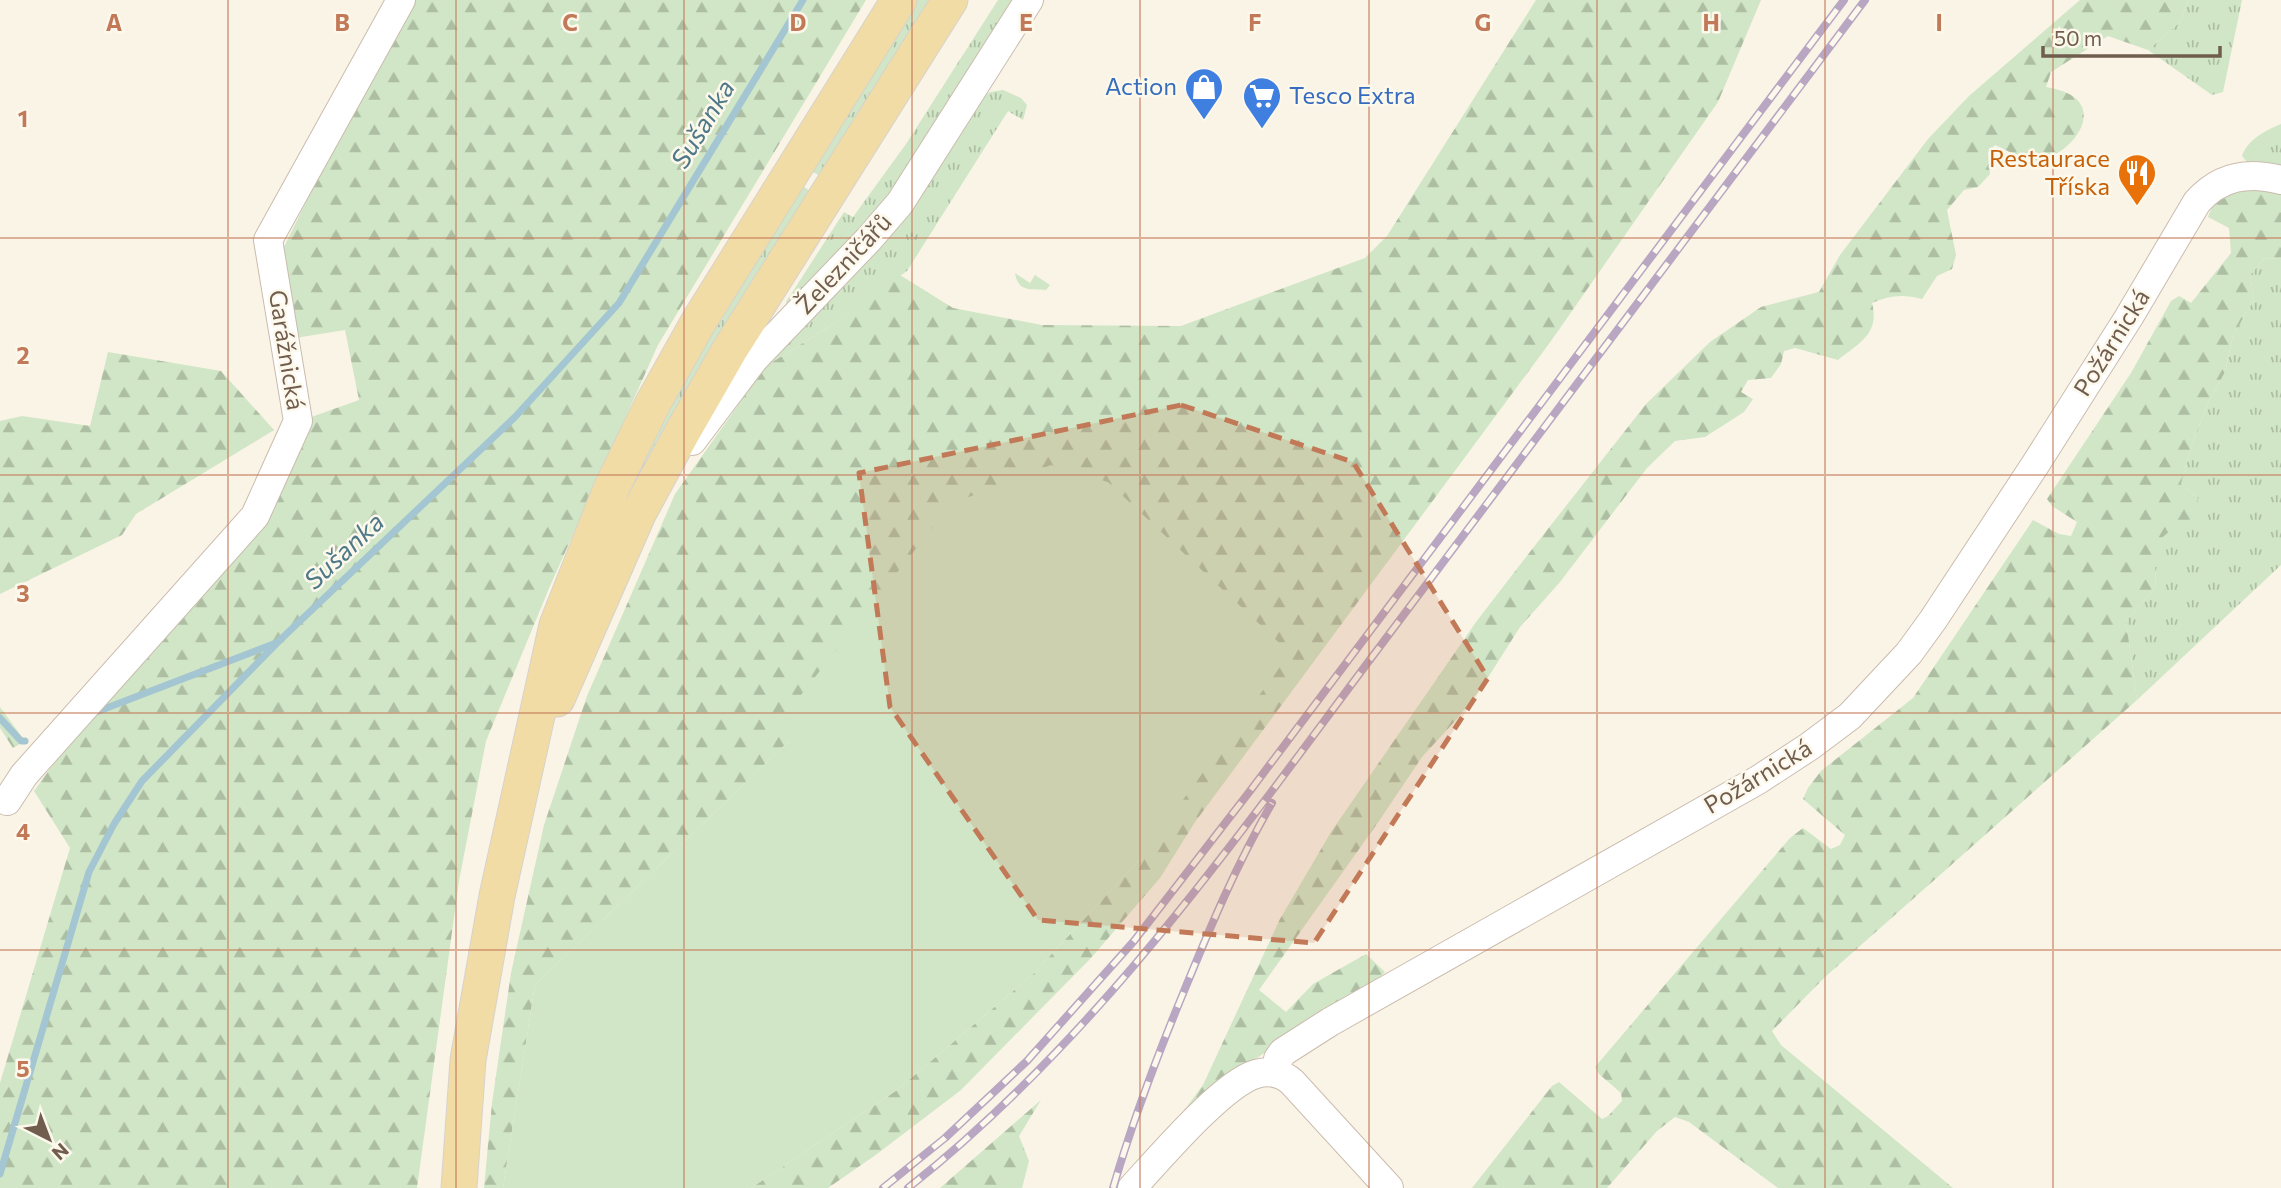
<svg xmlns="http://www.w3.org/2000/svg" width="2281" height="1188" viewBox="0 0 2281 1188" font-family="Commissioner,sans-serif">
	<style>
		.grass { fill: url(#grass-tufts) }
		.forest { fill: url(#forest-firs) }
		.green { fill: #d0e6c6 }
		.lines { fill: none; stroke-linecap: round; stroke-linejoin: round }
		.stream { stroke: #a4c6d2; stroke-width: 7 }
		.minor-casing { stroke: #cabcae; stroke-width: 30 }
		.major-casing { stroke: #d7d2cd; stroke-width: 37 }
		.minor { stroke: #fff; stroke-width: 28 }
		.major { stroke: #f1dca6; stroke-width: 35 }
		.rail-casing { stroke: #b8a6c2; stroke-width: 8 }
		.rail { stroke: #fdf8ec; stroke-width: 5; stroke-dasharray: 16; stroke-linecap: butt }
		.marked { fill: #c27957; fill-opacity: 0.2; stroke: #c27957; stroke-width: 5; stroke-dasharray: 14 9; stroke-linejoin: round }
		.grid { fill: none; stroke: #c27957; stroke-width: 2; stroke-opacity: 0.55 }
		.labels { text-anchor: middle; stroke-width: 5; stroke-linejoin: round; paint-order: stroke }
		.shop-label { font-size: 24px; fill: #366cbe; stroke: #fdf8ec; text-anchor: end }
		.food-label { font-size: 24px; fill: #c56008; stroke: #fdf8ec; text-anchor: end }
		.street-label { font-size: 24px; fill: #705d4e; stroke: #fdf8ec }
		.water-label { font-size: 26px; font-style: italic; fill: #4d7888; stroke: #fdf8ec }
		.grid-label { font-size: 23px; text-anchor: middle; font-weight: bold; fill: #c27957; stroke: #fdf8ec; stroke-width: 5; stroke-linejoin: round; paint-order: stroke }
	</style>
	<defs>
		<pattern id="grass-tufts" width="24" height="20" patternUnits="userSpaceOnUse" patternTransform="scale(1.75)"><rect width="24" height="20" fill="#d0e6c6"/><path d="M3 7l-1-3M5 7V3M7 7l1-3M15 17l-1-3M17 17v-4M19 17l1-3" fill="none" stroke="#adbea3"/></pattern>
		<pattern id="forest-firs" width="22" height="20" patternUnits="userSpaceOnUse" patternTransform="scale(1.75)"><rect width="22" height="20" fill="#d0e6c6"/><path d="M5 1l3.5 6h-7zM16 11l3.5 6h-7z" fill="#adbea3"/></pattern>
	</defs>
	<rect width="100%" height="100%" fill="#faf4e6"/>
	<path class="grass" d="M 915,0 L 932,0 L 822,177 L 809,170 Z
		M 998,0 L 1019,0 L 893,198 L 788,305 L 786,302 L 844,212 L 853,217 L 906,144 Z
		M 2188,0 L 2242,0 L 2223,92 L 2212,95 L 2148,50 L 2181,21 Z
		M 1003,90 L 1021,98 L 1027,105 L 1023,120 L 1008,111 L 907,271 L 827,328 L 766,366 L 978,100 L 990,92 Z
		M 2281,124 L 2281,166 L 2247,162 L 2242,156 C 2248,139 2265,131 2281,124 Z
		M 801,185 L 812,192 L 625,506 L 621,507 L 658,424 Z
		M 2281,258 L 2281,565 L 2137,700 L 2126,621 L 2156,587 L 2154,549 L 2166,532 L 2198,498 L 2181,484 L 2191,446 L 2208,403 L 2225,372 L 2233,335 L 2254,300 L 2250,275 L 2264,259 Z
		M 1015,273 L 1030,283 L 1035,275 L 1050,285 L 1046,290 C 1030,289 1018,292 1015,273 Z"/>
	<path class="forest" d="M 413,0 L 866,0 L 658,345 L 550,586 L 486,741 L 459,881 L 417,1188 L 0,1188 L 0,1083 L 70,848 L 34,791 L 65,748 L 254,526 L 303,420 L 359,400 L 345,330 L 289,339 L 280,255 L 334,145 Z
		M 1536,0 L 1761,0 L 1718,102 L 1551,341 L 1195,822 L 1160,878 L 1091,958 L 961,1090 L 877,1154 L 828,1188 L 751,1188 L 897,1090 L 1033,974 L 1140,859 L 790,740 L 535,985 L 503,1188 L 484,1188 L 492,1103 L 511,973 L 544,825 L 587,696 L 675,494 L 766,366 L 827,328 L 900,275 L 953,308 L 1042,325 L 1181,326 L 1365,258 L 1387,236 Z
		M 2080,0 L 2188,0 L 2181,21 L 2148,50 L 2108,36 L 2051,72 L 2046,87 C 2123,99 2064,167 2029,160 C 2018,158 2006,149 1995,145 L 1988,153 L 1990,174 L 1978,187 L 1964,190 L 1947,210 L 1956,255 L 1952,269 L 1937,276 L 1922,299 C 1904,294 1889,295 1872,303 C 1880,334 1859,343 1838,360 L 1795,348 L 1784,351 L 1781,364 L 1771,378 L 1748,380 L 1741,392 L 1753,399 L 1744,412 L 1705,437 L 1675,441 L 1647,468 L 1560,582 L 1520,627 L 1482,687 L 1456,720 L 1422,757 L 1379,821 L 1259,990 L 1286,1012 L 1313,984 L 1366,954 L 1385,972 L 1366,991 L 1214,1084 L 1174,1124 L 1203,1085 L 1280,919 L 1331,832 L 1476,622 L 1533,548 L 1646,404 L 1710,342 L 1761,307 L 1819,292 L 1840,255 L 1928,139 L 1969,96 Z
		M 2251,188 L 2281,195 L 2281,258 L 2264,259 L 2250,275 L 2254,300 L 2233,335 L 2225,372 L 2208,403 L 2191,446 L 2181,484 L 2198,498 L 2193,518 C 2152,539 2154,542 2156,587 L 2126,621 L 2137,700 L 1825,977 L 1772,1031 L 1781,1045 L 1953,1188 L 1778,1188 L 1689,1122 L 1675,1117 L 1657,1131 L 1607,1188 L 1472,1188 L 1552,1086 L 1559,1082 L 1602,1119 L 1608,1116 L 1622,1101 L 1621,1093 L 1599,1074 L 1595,1067 L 1790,838 L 1803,828 L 1831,849 L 1840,845 L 1845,835 L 1803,799 L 1808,788 L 1821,771 L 1913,698 L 2033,520 L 2059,534 L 2071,536 L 2077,522 L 2052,506 L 2047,499 L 2131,373 L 2171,301 L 2179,296 L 2191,303 L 2231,253 L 2229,228 L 2208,217 C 2217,193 2228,193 2251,188 Z
		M 108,352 L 221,371 L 274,430 L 136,514 L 122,535 L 0,594 L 0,421 L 22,416 L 90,426 Z
		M 0,707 L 25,741 L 13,748 L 0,728 Z
		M 1041,1100 L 1019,1136 L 1029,1161 L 1022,1188 L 940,1188 Z"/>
	<path class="green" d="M 1051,465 L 1108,482 L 1290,653 L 1140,859 L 1033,974 L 897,1090 L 751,1188 L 503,1188 L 535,985 L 789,741 L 786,714 L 951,504 Z"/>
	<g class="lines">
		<path class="stream" d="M 91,714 L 276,643
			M 0,718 L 21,741 L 25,741
			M 0,1174 L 89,872 L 114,824 L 142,781 L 279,641 L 515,417 L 619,303 L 803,0"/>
		<defs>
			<path id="minor" d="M 692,441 L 754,359 L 869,239 L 900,203 L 1029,0
				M 7,801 L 24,775 L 255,516 L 298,421 L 268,240 L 401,0
				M 1276,1073 L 1278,1059 L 1283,1052 L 1330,1022 L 1758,780 L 1810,746 L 1850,716 L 1909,653 L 1933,620 L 2035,465 L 2129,317 L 2197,202 C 2220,176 2248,171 2281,180
				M 1132,1188 C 1158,1160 1222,1084 1256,1074 C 1269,1070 1282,1073 1292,1082 L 1389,1188"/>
			<path id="major" d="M 557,699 L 638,514 L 683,431 L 729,351 L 950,0
				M 459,1188 L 468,1060 L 497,896 L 557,625 L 611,489 L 653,403 L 699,321 L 899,0"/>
		</defs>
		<use href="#minor" class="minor-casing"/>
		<use href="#major" class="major-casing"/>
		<use href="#minor" class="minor"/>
		<use href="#major" class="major"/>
		<defs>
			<path id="rail" d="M 883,1188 L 945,1138 L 1027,1061 L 1134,941 L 1250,791 L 1844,0
				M 908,1188 C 1100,1036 1235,839 1381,645 C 1542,430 1704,215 1865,0
				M 1113,1188 C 1132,1123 1156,1059 1182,996 C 1209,930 1236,865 1272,803"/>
		</defs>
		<use href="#rail" class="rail-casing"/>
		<use href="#rail" class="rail"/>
	</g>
	<path class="marked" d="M 1181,405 L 1353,462 L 1488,678 L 1314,943 L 1038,920 L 890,707 L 859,473 Z"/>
	<path class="grid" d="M 228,0 L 228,1188M 456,0 L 456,1188M 684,0 L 684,1188M 912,0 L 912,1188M 1140,0 L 1140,1188M 1369,0 L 1369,1188M 1597,0 L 1597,1188M 1825,0 L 1825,1188M 2053,0 L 2053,1188M 0,238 L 2281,238M 0,475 L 2281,475M 0,713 L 2281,713M 0,950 L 2281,950"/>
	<defs>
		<symbol id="shop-pin" viewBox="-11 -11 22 30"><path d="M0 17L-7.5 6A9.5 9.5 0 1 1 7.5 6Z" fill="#3f7fe0" stroke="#fdf8ec"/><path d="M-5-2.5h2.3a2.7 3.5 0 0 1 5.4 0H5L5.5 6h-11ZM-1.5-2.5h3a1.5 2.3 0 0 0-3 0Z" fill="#fff"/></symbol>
		<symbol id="supermarket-pin" viewBox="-11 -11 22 30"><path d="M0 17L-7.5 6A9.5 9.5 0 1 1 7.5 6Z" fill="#3f7fe0" stroke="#fdf8ec"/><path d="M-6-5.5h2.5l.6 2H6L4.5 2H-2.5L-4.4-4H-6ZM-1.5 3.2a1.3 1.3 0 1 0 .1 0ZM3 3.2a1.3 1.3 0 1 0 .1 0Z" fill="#fff"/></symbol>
		<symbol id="restaurant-pin" viewBox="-11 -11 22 30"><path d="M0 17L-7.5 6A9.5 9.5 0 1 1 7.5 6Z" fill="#e8710a" stroke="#fdf8ec"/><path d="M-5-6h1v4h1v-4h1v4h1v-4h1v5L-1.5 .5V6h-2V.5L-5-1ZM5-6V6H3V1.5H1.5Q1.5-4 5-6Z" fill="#fff"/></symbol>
	</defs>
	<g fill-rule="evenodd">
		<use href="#shop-pin" x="1182" y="65" width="44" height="60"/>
		<use href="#supermarket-pin" x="1240" y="74" width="44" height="60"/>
		<use href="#restaurant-pin" x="2115" y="151" width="44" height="60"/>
	</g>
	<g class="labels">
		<g class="shop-label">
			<text x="1177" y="95">Action</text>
			<text x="1289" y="104" text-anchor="start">Tesco Extra</text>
		</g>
		<g class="food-label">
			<text x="2110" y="167">Restaurace<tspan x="2110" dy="28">Tříska</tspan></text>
		</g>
		<g class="street-label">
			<text transform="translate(844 264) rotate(-47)" y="8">Železničářů</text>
			<text transform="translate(2112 343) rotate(-58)" y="8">Požárnická</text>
			<text transform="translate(286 350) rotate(81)" y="8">Garážnická</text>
			<text transform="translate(1758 777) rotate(-31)" y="8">Požárnická</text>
		</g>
		<g class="water-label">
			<text transform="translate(703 124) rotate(-59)" y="9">Sušanka</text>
			<text transform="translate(344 551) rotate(-43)" y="9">Sušanka</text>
		</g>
	</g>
	<g class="grid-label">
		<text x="114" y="31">A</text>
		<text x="342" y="31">B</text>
		<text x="570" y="31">C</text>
		<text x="798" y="31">D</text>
		<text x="1026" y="31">E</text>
		<text x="1255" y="31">F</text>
		<text x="1483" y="31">G</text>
		<text x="1711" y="31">H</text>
		<text x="1939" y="31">I</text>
		<text x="23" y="127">1</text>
		<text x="23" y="364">2</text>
		<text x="23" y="602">3</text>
		<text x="23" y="840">4</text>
		<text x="23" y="1077">5</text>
	</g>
	<g transform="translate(49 1139) rotate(138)" stroke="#fdf8ec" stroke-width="5" paint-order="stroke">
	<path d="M0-5L12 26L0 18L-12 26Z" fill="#705d4e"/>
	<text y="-10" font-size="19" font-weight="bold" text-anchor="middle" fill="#705d4e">N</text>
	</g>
	<path d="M2043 46v10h177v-10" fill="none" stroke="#705d4e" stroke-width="3.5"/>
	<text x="2054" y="46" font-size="21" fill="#705d4e" stroke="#fdf8ec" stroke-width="5" paint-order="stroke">50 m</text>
</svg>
